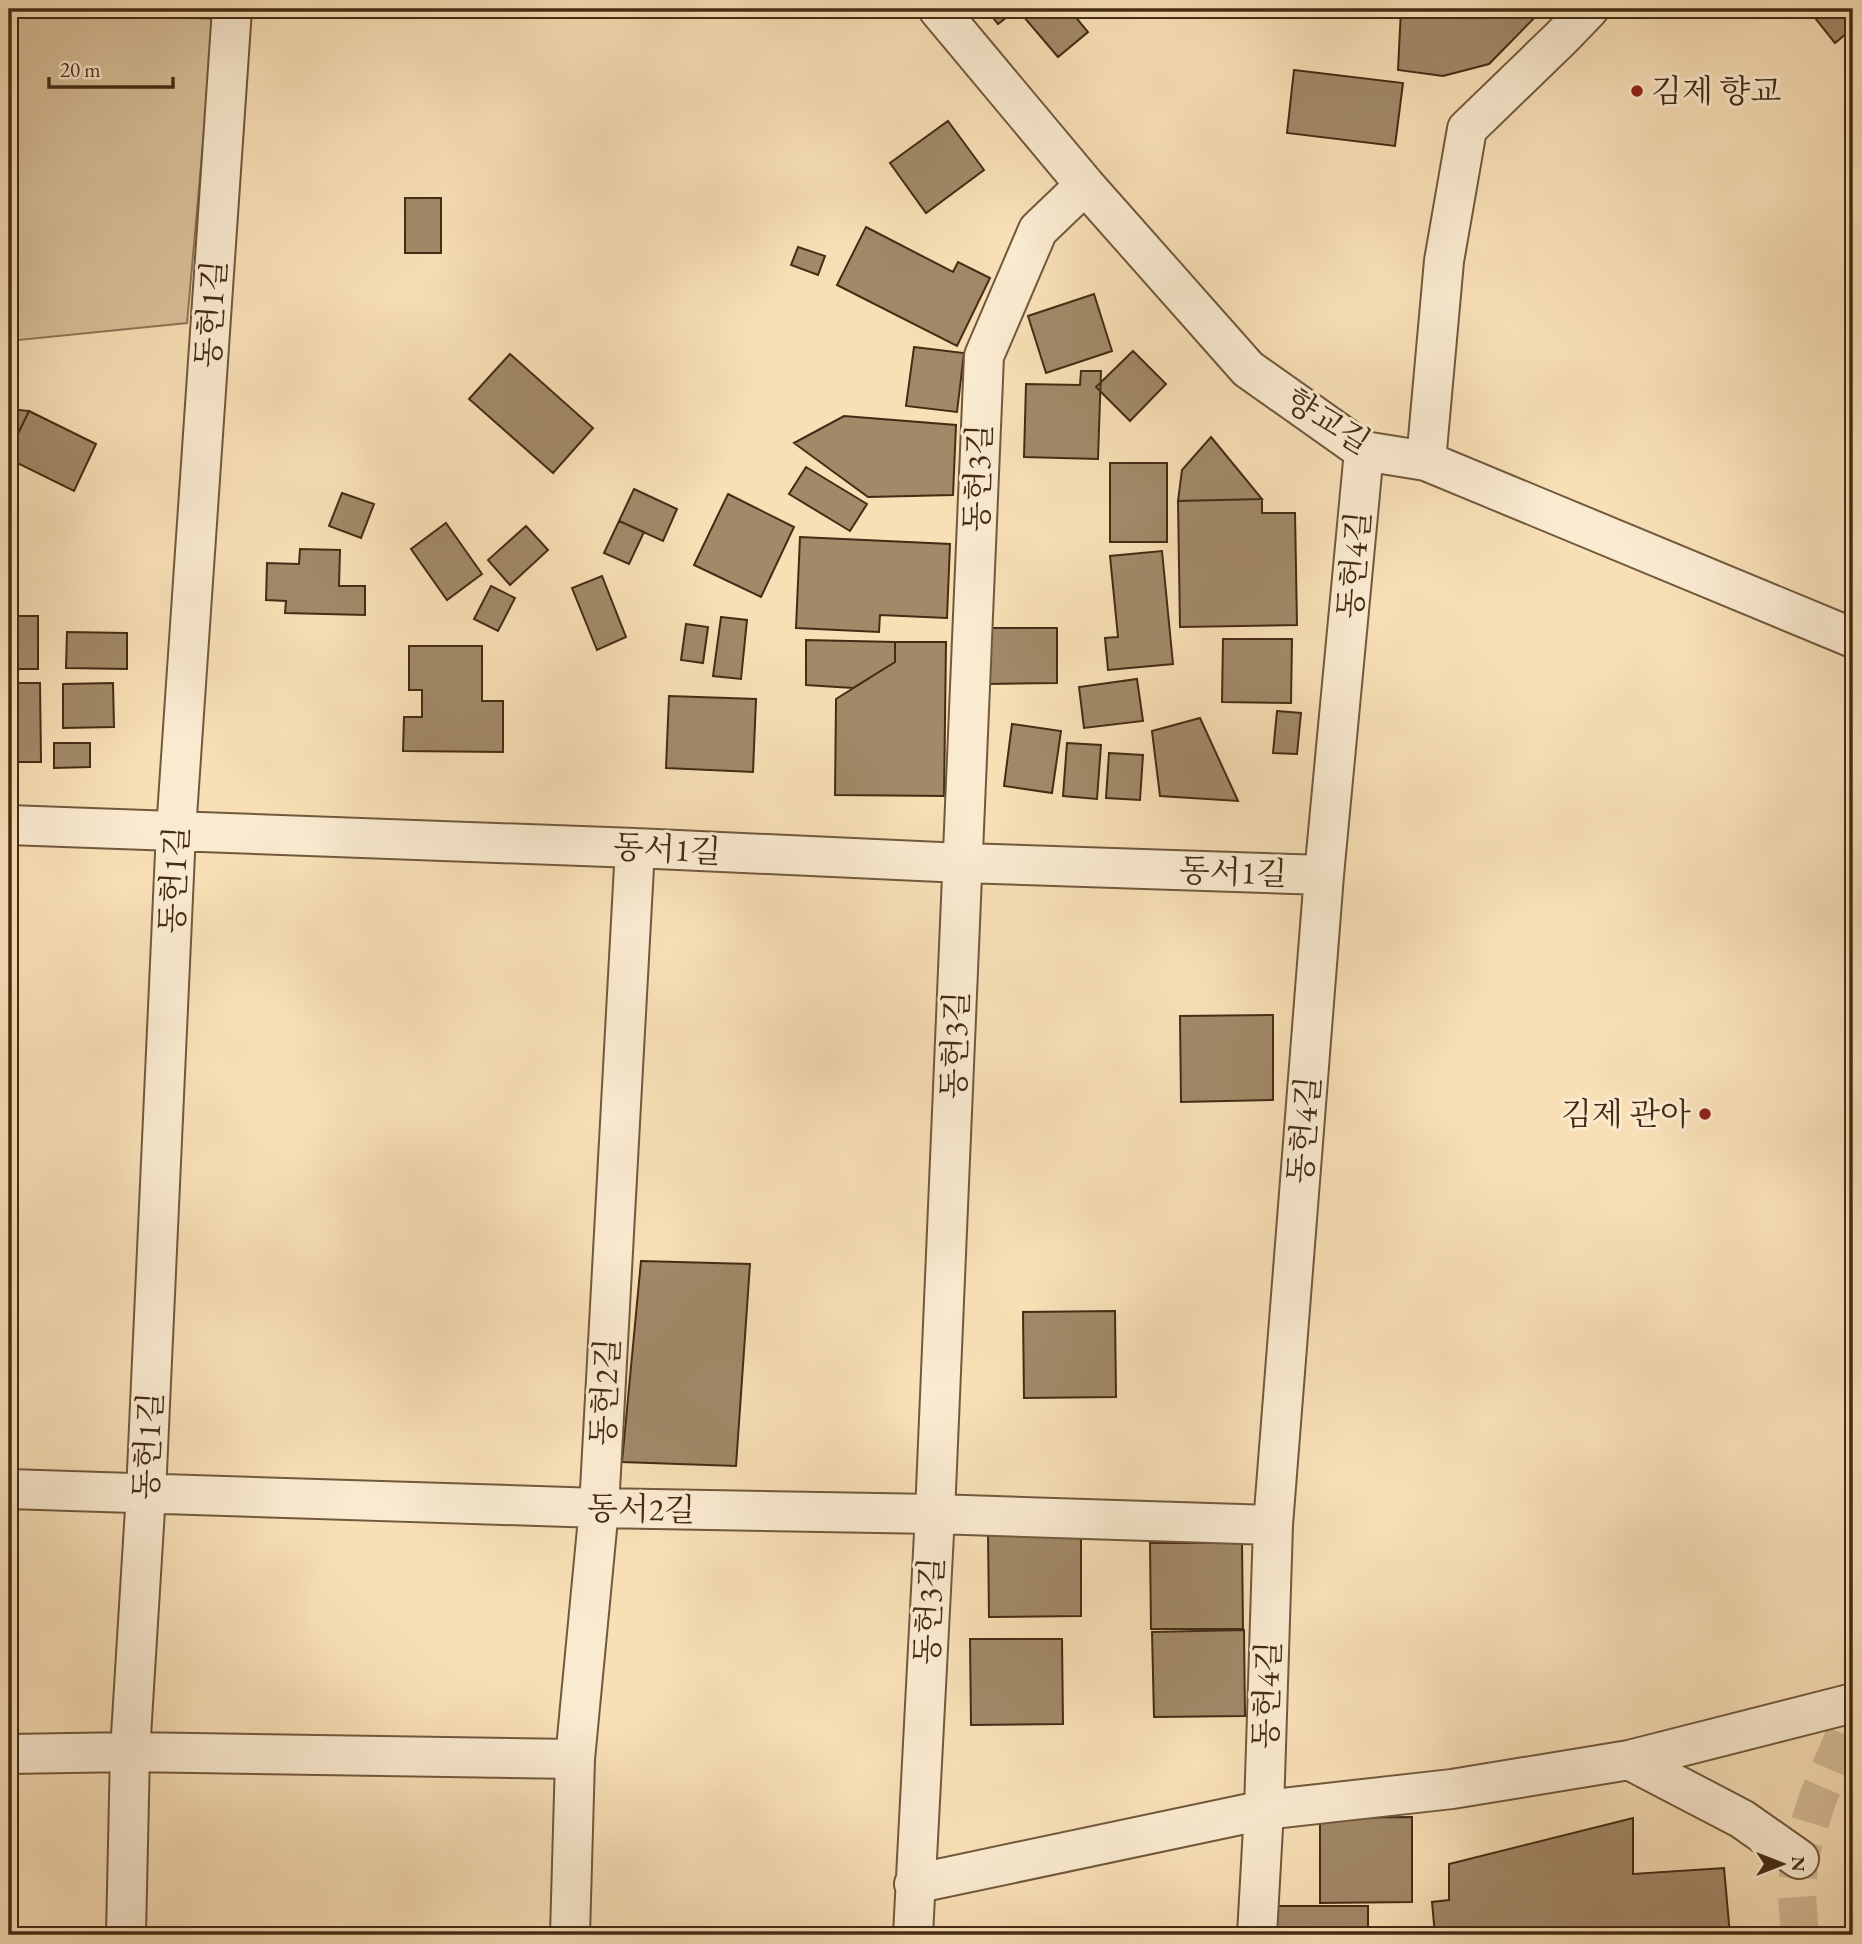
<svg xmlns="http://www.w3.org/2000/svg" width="1862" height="1944" viewBox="0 0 1862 1944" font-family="'EB Garamond','Noto Serif KR',serif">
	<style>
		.green { fill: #d9c19a; stroke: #8e7657; stroke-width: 2 }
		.building { fill: #a28968; stroke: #442c14; stroke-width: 2 }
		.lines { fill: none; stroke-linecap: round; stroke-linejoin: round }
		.minor-tunnel { stroke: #d4bb96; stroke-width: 38; stroke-dasharray: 38 19; stroke-linecap: butt }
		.minor-casing { stroke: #71593c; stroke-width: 42 }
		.minor { stroke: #faead0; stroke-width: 38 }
		.poi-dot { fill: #8f2418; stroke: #faead0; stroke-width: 2.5 }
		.labels { text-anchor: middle; stroke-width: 6; stroke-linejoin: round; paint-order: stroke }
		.poi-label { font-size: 32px; fill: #442c14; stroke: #faead0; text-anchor: start }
		.street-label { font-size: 32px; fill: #442c14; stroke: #faead0 }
	</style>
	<rect width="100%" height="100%" fill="#f8dfb6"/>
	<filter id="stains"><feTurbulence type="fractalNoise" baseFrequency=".00286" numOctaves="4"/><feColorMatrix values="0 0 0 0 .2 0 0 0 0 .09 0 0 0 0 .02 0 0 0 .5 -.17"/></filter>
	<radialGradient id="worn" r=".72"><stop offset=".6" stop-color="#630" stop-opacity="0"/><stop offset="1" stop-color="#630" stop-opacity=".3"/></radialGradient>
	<path class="green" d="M 9,9 L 214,19 L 187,323 L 9,341 Z"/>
	<path class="building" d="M 986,9 L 1017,9 L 998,24 Z
		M 1017,9 L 1069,9 L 1088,32 L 1058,57 Z
		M 1401,9 L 1543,9 L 1489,64 L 1443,76 L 1398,70 Z
		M 1808,9 L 1853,9 L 1853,28 L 1835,43 Z
		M 1294,70 L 1403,83 L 1395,146 L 1287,133 Z
		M 948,121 L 984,170 L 926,213 L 890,163 Z
		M 405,198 L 441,198 L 441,253 L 405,253 Z
		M 866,227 L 953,272 L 958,262 L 990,278 L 957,346 L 837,285 Z
		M 798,247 L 825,256 L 818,275 L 791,265 Z
		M 1094,294 L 1112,351 L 1046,373 L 1028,316 Z
		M 914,347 L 964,353 L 957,412 L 906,406 Z
		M 1133,351 L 1166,384 L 1130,421 L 1096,387 Z
		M 510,354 L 593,428 L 553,473 L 469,399 Z
		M 1081,371 L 1101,371 L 1098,459 L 1024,457 L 1026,384 L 1080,385 Z
		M 9,409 L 29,411 L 9,452 Z
		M 29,411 L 96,444 L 74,491 L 9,459 L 9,452 Z
		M 844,416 L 956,425 L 953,495 L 868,497 L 794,443 Z
		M 1211,437 L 1262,499 L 1178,501 L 1182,470 Z
		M 1110,463 L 1167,463 L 1167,542 L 1110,542 Z
		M 806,467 L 867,504 L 850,531 L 789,494 Z
		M 634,489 L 677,509 L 663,541 L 619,521 Z
		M 342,493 L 374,504 L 361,538 L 329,526 Z
		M 728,494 L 794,527 L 761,597 L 694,565 Z
		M 1262,499 L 1262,513 L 1295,513 L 1297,625 L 1180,627 L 1178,501 Z
		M 619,521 L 644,532 L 629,564 L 604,553 Z
		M 446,523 L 482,574 L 447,600 L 411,549 Z
		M 526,526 L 548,550 L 510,585 L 488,560 Z
		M 800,537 L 950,544 L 947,618 L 880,615 L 879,632 L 796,628 Z
		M 300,549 L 340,550 L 339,586 L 365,586 L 365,615 L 285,613 L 286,601 L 266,600 L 267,563 L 299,564 Z
		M 1162,551 L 1173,664 L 1108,670 L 1105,638 L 1118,637 L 1110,556 Z
		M 602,576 L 626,637 L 597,650 L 572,588 Z
		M 491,586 L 515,598 L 498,631 L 474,619 Z
		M 9,616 L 38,616 L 38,669 L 9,669 Z
		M 721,617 L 747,620 L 741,679 L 713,676 Z
		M 686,624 L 708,627 L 703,663 L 681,660 Z
		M 985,628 L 1057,628 L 1057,683 L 986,684 Z
		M 67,632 L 127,633 L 127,669 L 66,668 Z
		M 1223,639 L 1292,639 L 1291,703 L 1222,702 Z
		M 806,640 L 895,642 L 895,662 L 853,688 L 806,685 Z
		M 895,642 L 946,642 L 944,796 L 835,795 L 836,699 L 895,662 Z
		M 409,646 L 482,646 L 482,701 L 503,701 L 503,752 L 403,751 L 404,717 L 422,717 L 422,690 L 409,690 Z
		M 1137,679 L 1143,721 L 1084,728 L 1079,687 Z
		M 9,683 L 40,683 L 41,762 L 9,762 Z
		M 113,683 L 114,727 L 63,728 L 63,684 Z
		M 669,696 L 756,699 L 753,772 L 666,768 Z
		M 1277,711 L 1301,713 L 1297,754 L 1273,753 Z
		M 1200,718 L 1238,801 L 1160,796 L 1152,731 Z
		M 1012,724 L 1061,731 L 1052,793 L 1004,786 Z
		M 54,743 L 90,743 L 90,767 L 54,768 Z
		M 1067,743 L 1101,745 L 1097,799 L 1063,796 Z
		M 1109,753 L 1143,755 L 1140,800 L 1106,798 Z
		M 1273,1015 L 1273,1100 L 1181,1102 L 1180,1016 Z
		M 641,1261 L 750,1264 L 736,1466 L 622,1462 Z
		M 1115,1311 L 1116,1397 L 1024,1398 L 1023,1312 Z
		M 1081,1531 L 1081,1616 L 989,1617 L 988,1532 Z
		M 1150,1543 L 1242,1543 L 1243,1629 L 1151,1629 Z
		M 1244,1630 L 1245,1716 L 1154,1717 L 1152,1632 Z
		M 970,1639 L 1062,1639 L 1063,1724 L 971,1725 Z
		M 1412,1817 L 1412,1902 L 1320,1903 L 1320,1818 Z
		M 1633,1818 L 1633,1874 L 1724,1868 L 1730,1935 L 1435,1935 L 1432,1902 L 1449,1900 L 1449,1864 Z
		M 1275,1906 L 1368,1906 L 1368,1935 L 1276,1935 Z"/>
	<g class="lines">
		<path class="minor-tunnel" d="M 1800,1935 L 1797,1896 L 1799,1859 L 1817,1800 L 1853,1716"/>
		<defs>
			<path id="minor" d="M 938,9 L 1085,185 L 1248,369 L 1364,451 L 1426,461 L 1853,638
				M 1426,461 L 1444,261 L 1467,129 L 1561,38 L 1589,9
				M 9,825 L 635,848 L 962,863 L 1324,875
				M 9,1489 L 599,1508 L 935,1514 L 1273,1525
				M 9,1754 L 130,1752 L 575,1759
				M 1629,1760 L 1742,1819 L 1799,1859
				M 914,1884 L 1264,1810 L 1452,1789 L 1629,1760 L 1853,1703
				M 126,1935 L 130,1752 L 146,1493 L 176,831 L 232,9
				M 570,1935 L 575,1759 L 599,1508 L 635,848
				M 913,1935 L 935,1514 L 984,356 L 1038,230 L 1085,185
				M 1257,1935 L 1264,1810 L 1273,1525 L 1324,875 L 1364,451"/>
		</defs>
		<use href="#minor" class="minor-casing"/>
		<use href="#minor" class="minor"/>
	</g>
	<g class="poi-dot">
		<circle cx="1637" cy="91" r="7"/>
		<circle cx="1705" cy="1114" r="7"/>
	</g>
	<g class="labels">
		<g class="poi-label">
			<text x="1651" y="102">김제 향교</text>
			<text x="1691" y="1125" text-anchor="end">김제 관아</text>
		</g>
		<g class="street-label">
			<text transform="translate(211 314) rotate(-86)" y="11">동헌1길</text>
			<text transform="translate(1328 421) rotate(32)" y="11">향교길</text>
			<text transform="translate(978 478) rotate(-88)" y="11">동헌3길</text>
			<text transform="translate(1354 565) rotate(-85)" y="11">동헌4길</text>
			<text transform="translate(667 849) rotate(3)" y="11">동서1길</text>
			<text transform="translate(1233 872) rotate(2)" y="11">동서1길</text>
			<text transform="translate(174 880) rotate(-87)" y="11">동헌1길</text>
			<text transform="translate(955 1045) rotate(-88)" y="11">동헌3길</text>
			<text transform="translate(1304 1130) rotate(-85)" y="11">동헌4길</text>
			<text transform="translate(605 1392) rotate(-87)" y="11">동헌2길</text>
			<text transform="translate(148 1446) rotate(-87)" y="11">동헌1길</text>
			<text transform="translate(641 1509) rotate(1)" y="11">동서2길</text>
			<text transform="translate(929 1611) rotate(-87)" y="11">동헌3길</text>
			<text transform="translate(1267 1695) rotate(-88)" y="11">동헌4길</text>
		</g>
	</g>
	<rect width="1862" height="1944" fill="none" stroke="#f8dfb6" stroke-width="35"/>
	<rect x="10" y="10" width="1841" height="1923" fill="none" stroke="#442c14" stroke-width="3.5"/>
	<rect x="18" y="18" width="1827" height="1909" fill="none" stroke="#442c14" stroke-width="2"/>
	<g transform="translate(1782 1864) rotate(90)" stroke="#faead0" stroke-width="5" paint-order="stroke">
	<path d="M0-5L12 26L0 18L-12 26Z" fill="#442c14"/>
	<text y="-10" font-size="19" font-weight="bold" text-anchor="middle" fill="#442c14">N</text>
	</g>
	<path d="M49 77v10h124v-10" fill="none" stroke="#442c14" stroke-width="3.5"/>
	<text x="60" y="77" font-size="21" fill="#442c14" stroke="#faead0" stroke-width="5" paint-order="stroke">20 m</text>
	<rect width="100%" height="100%" filter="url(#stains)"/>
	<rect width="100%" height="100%" fill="url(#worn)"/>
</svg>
